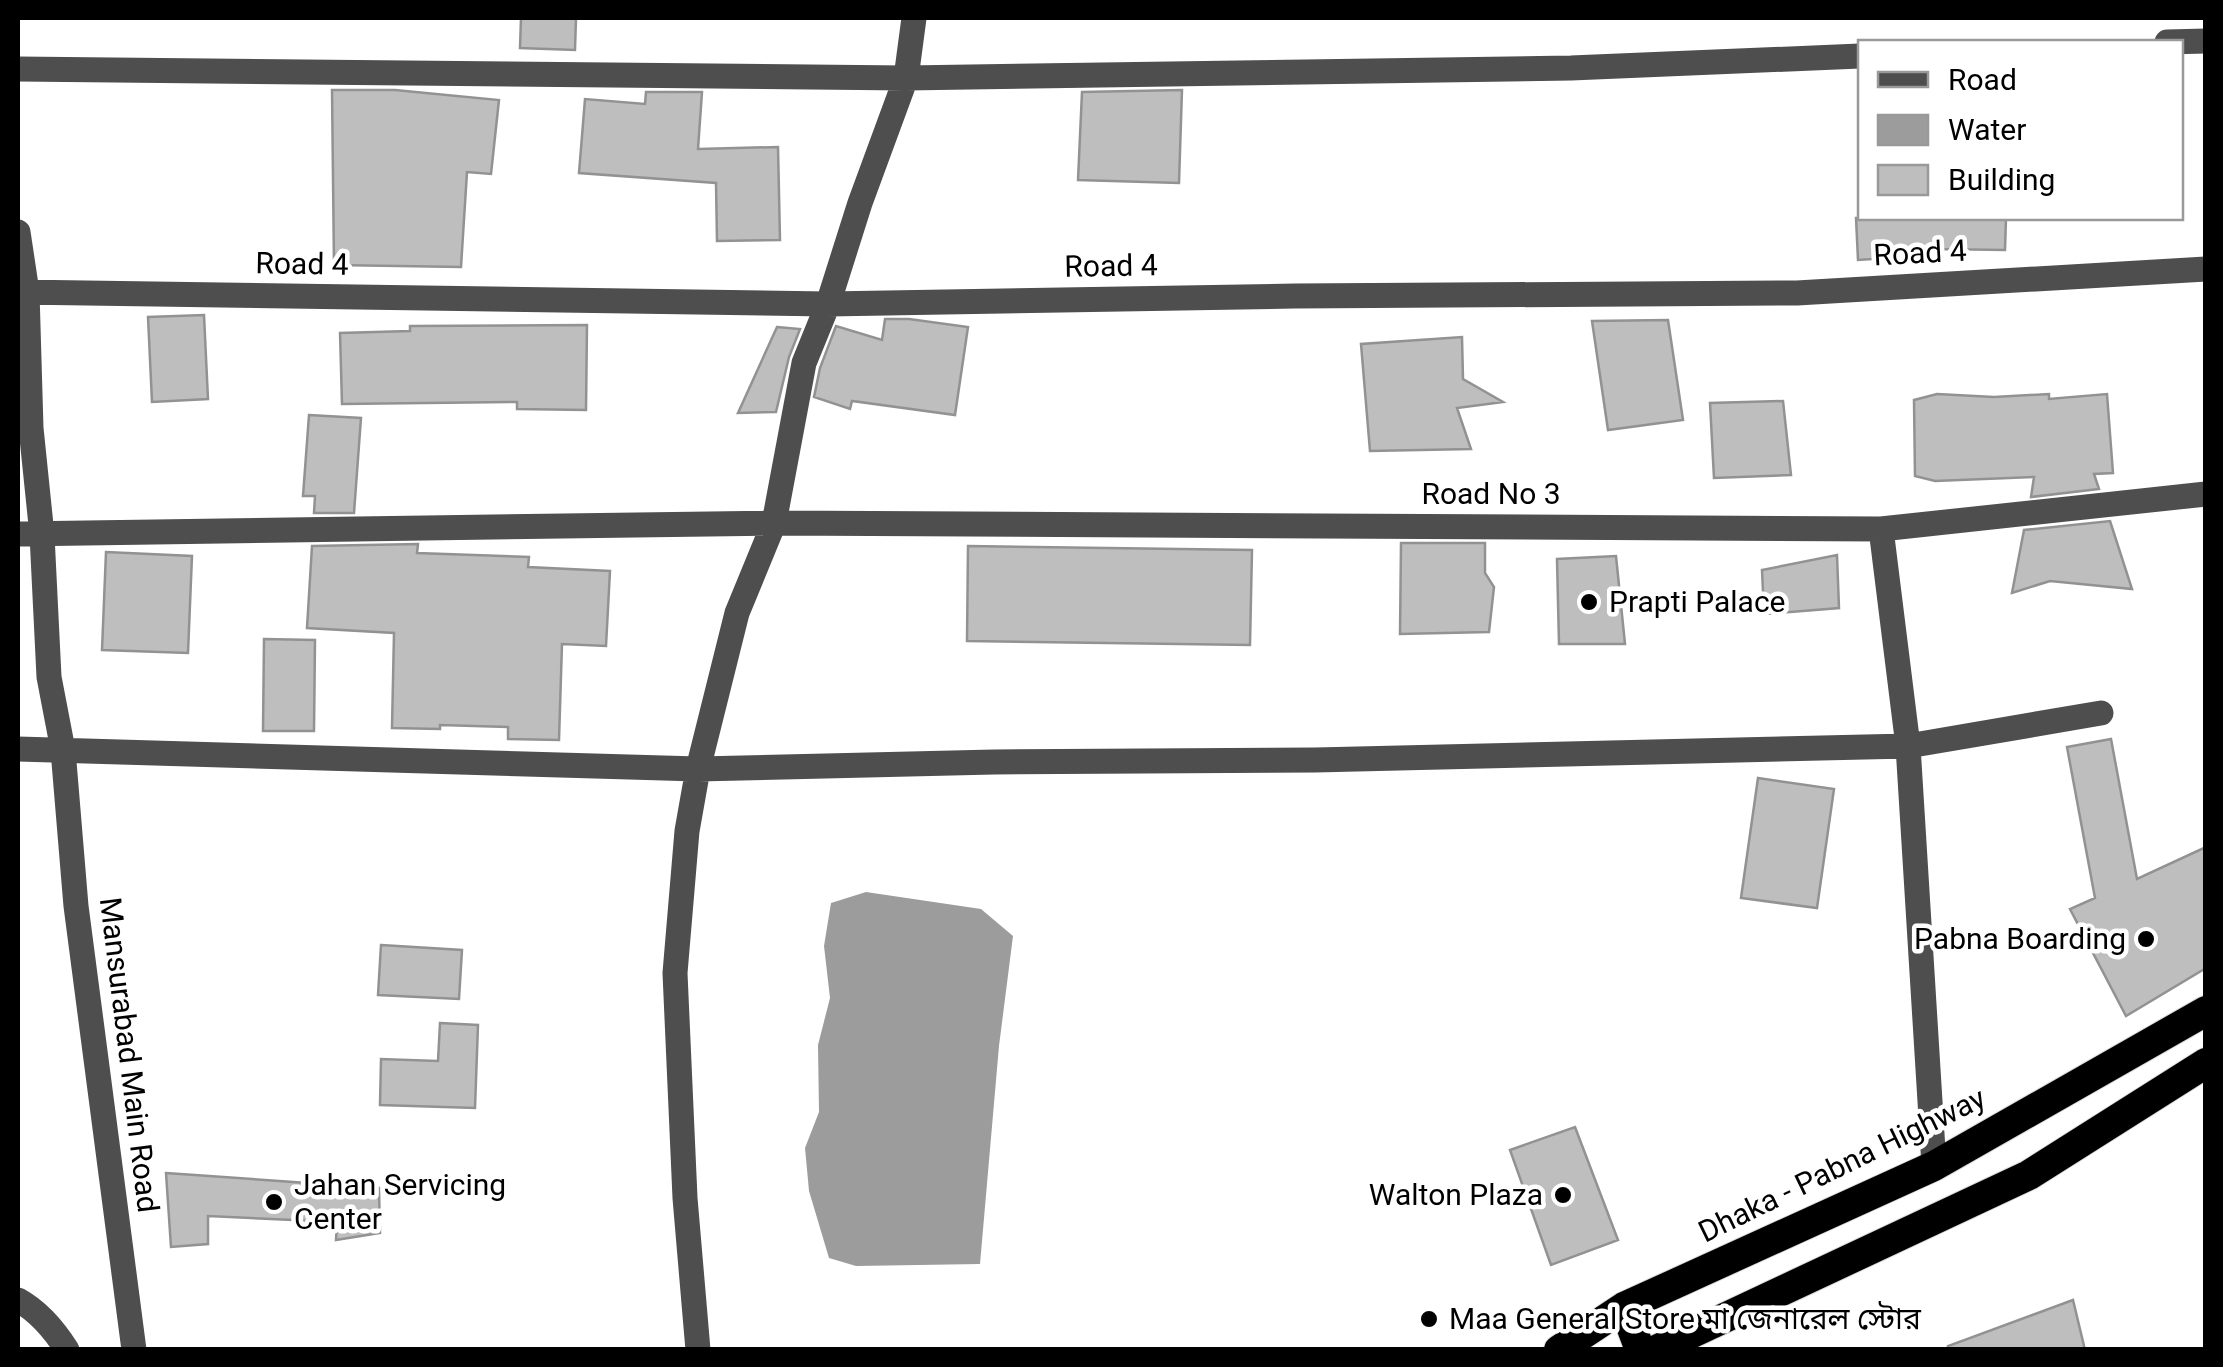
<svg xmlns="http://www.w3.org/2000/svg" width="2223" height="1367" viewBox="0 0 2223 1367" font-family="Roboto,'Noto Sans Bengali',sans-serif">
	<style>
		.water { fill: #9c9c9c }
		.building { fill: #bebebe; stroke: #929292; stroke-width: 2.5 }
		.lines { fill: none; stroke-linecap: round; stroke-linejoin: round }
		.highway-casing { stroke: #dbdbdb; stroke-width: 32 }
		.minor { stroke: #4e4e4e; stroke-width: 25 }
		.highway { stroke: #000; stroke-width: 30 }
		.poi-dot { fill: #000; stroke: #fff; stroke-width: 4 }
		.labels { text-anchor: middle; stroke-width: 9; stroke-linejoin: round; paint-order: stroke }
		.street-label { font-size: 30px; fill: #000; stroke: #fff }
		.poi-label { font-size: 30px; fill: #000; stroke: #fff; text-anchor: start }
	</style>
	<rect width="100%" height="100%" fill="#fff"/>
	<path class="water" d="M 866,892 L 981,909 L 1013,936 L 999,1046 L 980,1264 L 856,1266 L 829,1258 L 809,1191 L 805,1148 L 819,1112 L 818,1045 L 830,998 L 824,946 L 831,903 Z"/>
	<path class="building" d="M 521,18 L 576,18 L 575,50 L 520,48 Z
		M 332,90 L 395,90 L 499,100 L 491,174 L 467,172 L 461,267 L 334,265 Z
		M 1182,90 L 1179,183 L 1078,180 L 1082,92 Z
		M 646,92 L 702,92 L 698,149 L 778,147 L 780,240 L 717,241 L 716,183 L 579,173 L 585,99 L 645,104 Z
		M 1856,218 L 2006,218 L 2005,250 L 1936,249 L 1936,255 L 1858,260 Z
		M 204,315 L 208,399 L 152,402 L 148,317 Z
		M 885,319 L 909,319 L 968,327 L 955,415 L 852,401 L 850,409 L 814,397 L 820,368 L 836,326 L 882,340 Z
		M 1668,320 L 1683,420 L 1608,430 L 1592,321 Z
		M 587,325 L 586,410 L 517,409 L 517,402 L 342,404 L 340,333 L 410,331 L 410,326 Z
		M 777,327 L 800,329 L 789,357 L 776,412 L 738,413 Z
		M 1462,337 L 1463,379 L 1503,402 L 1457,408 L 1471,449 L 1370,451 L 1361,344 Z
		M 1937,394 L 1994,397 L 2049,394 L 2049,399 L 2107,394 L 2113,473 L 2094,474 L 2099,489 L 2031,497 L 2034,477 L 1935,481 L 1915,476 L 1914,400 Z
		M 1783,401 L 1791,475 L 1714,478 L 1710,403 Z
		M 309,415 L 361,418 L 354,513 L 314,513 L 315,496 L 303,496 Z
		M 2110,521 L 2132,589 L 2050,581 L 2012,593 L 2024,530 Z
		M 1401,543 L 1485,543 L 1485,573 L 1494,587 L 1489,632 L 1400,634 Z
		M 418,544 L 417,553 L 529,557 L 528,567 L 610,571 L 606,646 L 562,644 L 559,740 L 508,739 L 508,727 L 440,725 L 440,729 L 392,728 L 394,633 L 307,628 L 312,546 Z
		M 968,546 L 1252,550 L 1250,645 L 967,641 Z
		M 106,552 L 192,556 L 188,653 L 102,650 Z
		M 1837,555 L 1839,608 L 1764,614 L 1762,570 Z
		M 1616,556 L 1625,644 L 1559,644 L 1557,559 Z
		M 264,639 L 315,640 L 314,731 L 263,731 Z
		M 2111,739 L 2137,879 L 2206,847 L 2206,968 L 2126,1016 L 2070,909 L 2095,898 L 2067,747 Z
		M 1758,778 L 1834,789 L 1817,908 L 1741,898 Z
		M 381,945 L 462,950 L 459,999 L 378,995 Z
		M 440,1023 L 478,1025 L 475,1108 L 380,1105 L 381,1059 L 438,1061 Z
		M 1575,1127 L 1618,1240 L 1551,1265 L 1510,1150 Z
		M 166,1173 L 379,1188 L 380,1233 L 336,1240 L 337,1222 L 208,1216 L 208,1244 L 171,1247 Z
		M 2073,1300 L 2085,1350 L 1948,1350 L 1948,1346 Z"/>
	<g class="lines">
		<defs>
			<path id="highway" d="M 1624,1307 L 1640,1350
				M 1559,1350 L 1624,1307 L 1934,1166 L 2206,1011
				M 1656,1350 L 2029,1175 L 2206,1063"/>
		</defs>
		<use href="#highway" class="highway-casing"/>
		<path class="minor" d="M 2167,42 L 2206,41
			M 18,69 L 906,78 L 1571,68 L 1860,56
			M 18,232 L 27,292 L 31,428 L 42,535 L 49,677 L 63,750 L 76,906 L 134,1350
			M 18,292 L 828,304 L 1295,296 L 1797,293 L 2206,269
			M 1881,529 L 1908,746 L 1934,1166
			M 18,534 L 774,523 L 1881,529 L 2206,494
			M 18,749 L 698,769 L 994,762 L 1315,760 L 1908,746 L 2101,713
			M 18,1300 C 38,1311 55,1331 67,1350
			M 698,1350 L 685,1198 L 675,973 L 687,831 L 698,769 L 737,613 L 774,523 L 804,363 L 828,304 L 860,203 L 906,78 L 914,18"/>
		<use href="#highway" class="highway"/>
	</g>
	<g class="poi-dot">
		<circle cx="1589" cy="602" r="10"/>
		<circle cx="2146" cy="939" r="10"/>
		<circle cx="1563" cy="1195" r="10"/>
		<circle cx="274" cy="1202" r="10"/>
		<circle cx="1429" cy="1319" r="10"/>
	</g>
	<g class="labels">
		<g class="street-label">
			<text transform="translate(1920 253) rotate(-3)" y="10">Road 4</text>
			<text transform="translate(302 264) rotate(1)" y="10">Road 4</text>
			<text transform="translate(1111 266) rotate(-1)" y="10">Road 4</text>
			<text x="1491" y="504">Road No 3</text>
			<text transform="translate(129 1055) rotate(83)" y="10">Mansurabad Main Road</text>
			<text transform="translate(1842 1165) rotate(-26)" y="10">Dhaka - Pabna Highway</text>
		</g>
		<g class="poi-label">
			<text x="1609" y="612">Prapti Palace</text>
			<text x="2126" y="949" text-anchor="end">Pabna Boarding</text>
			<text x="294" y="1195">Jahan Servicing<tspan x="294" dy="34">Center</tspan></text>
			<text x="1543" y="1205" text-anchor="end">Walton Plaza</text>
			<text x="1449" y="1329">Maa General Store মা জেনারেল স্টোর</text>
		</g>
	</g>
	<rect width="2223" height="1367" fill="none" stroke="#000000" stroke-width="40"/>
	<rect x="1858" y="40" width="325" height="180" fill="#ffffff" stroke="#999999" stroke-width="2.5"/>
	<rect x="1878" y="72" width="50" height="15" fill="#4e4e4e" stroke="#999999" stroke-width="2.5"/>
	<text x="1948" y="90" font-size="30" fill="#000000">Road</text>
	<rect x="1878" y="115" width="50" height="30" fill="#9c9c9c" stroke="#999999" stroke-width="2.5"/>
	<text x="1948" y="140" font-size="30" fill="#000000">Water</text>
	<rect x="1878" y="165" width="50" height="30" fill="#bebebe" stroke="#999999" stroke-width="2.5"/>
	<text x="1948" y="190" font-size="30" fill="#000000">Building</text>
</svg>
